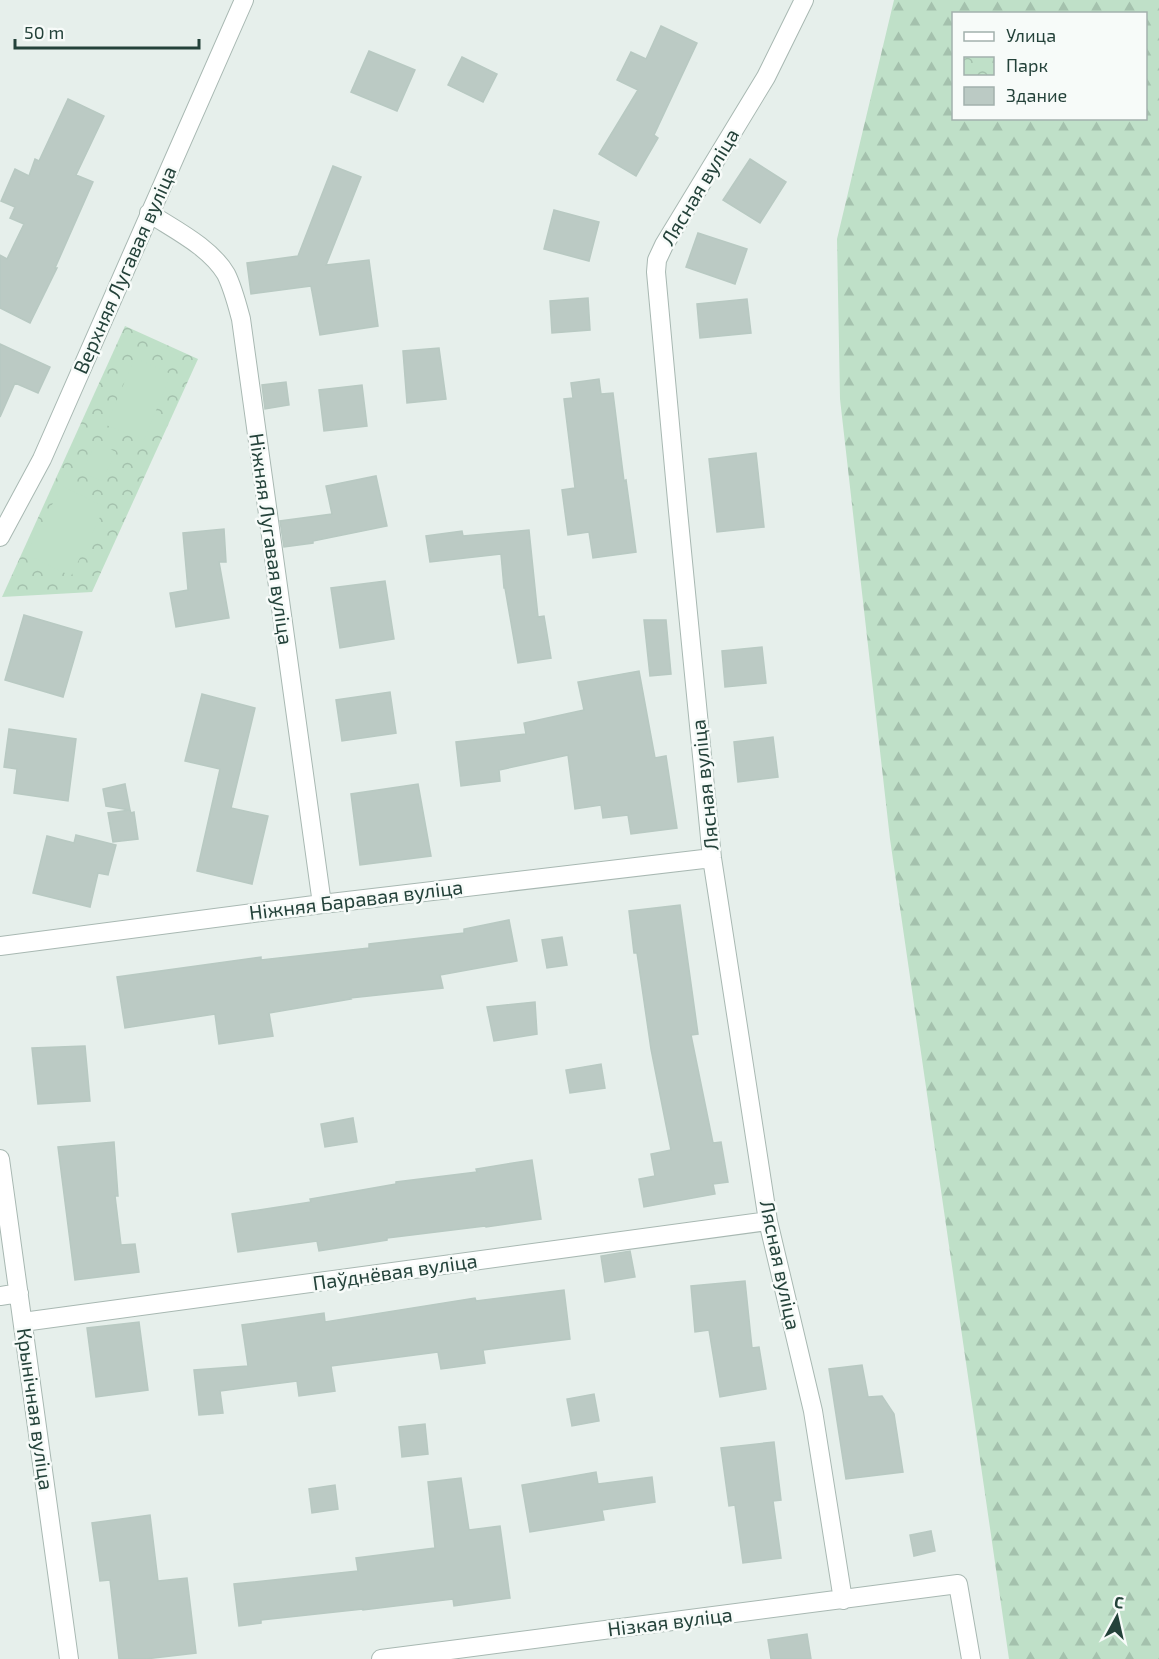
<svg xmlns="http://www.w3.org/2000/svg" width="1159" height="1659" viewBox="0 0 1159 1659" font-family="'Exo 2',sans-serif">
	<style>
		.forest { fill: url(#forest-firs); fill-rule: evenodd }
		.park { fill: url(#park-crowns) }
		.garden { fill: #bfe0c8 }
		.building { fill: #bbcac4; stroke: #b8c9c2; stroke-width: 1.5 }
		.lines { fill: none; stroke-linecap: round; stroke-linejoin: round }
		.minor-casing { stroke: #a8b8b2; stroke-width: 20 }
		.minor { stroke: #fff; stroke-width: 18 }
		.labels { text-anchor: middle; stroke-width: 5; stroke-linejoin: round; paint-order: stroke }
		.street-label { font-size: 20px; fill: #24423a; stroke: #f7fbf9 }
	</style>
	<defs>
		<pattern id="forest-firs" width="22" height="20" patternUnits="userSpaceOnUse" patternTransform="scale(1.5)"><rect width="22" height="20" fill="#bfe0c8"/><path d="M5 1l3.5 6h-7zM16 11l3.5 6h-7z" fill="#a4c1ad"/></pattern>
		<pattern id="park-crowns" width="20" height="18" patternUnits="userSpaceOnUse" patternTransform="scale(1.5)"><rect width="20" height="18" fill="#bfe0c8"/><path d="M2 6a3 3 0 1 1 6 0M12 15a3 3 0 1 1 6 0" fill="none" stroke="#a4c1ad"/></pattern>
	</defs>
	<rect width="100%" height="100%" fill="#e6efeb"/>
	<path class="forest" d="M 894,0 L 1159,0 L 1159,1659 L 1009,1659 L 890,839 L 840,399 L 837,239 ZM 954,14 L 1146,14 L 1146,118 L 954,118 Z"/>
	<path class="park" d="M 125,326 L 198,359 L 92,592 L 2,597 Z"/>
	<path class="garden" d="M 135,358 L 171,374 L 144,440 L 106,425 Z
		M 96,442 L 116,452 L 102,481 L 82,473 Z
		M 62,486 L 105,507 L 71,576 L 26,554 Z"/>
	<path class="building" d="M 661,26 L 697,43 L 654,135 L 658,138 L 636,176 L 599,154 L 638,90 L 617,80 L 631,52 L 646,59 Z
		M 369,51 L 415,70 L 397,111 L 351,92 Z
		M 462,57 L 497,74 L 483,102 L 448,85 Z
		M 68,99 L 104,116 L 76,175 L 93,182 L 55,268 L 57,268 L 30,323 L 0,308 L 0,255 L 7,259 L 24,224 L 10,218 L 15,207 L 1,201 L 15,169 L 29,176 L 35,159 L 39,161 Z
		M 750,159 L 786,182 L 760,223 L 723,200 Z
		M 333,166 L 361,177 L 326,265 L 369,260 L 378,326 L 320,335 L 311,286 L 251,294 L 247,263 L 298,256 Z
		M 554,210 L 599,222 L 589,261 L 544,249 Z
		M 698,233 L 747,249 L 735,284 L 686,267 Z
		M 588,298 L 590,330 L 552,333 L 550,301 Z
		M 747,299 L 751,333 L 700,338 L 697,304 Z
		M 0,344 L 50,367 L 38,393 L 15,383 L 0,417 Z
		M 439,348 L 446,399 L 407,403 L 403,351 Z
		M 599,379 L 601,394 L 613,393 L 624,481 L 626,480 L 636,552 L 593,558 L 589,532 L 568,535 L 562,490 L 575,488 L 564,399 L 573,398 L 571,383 Z
		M 286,382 L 289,405 L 265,409 L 262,385 Z
		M 362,385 L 367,426 L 324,431 L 319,390 Z
		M 756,453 L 764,527 L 717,532 L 709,459 Z
		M 376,476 L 387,526 L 313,541 L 313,543 L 284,547 L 280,521 L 332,514 L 326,486 Z
		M 224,529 L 226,562 L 219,562 L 229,618 L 176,627 L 170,593 L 188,590 L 183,533 Z
		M 529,530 L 538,617 L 544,616 L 551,658 L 518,663 L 505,588 L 504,588 L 501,554 L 430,562 L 426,536 L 462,531 L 463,536 Z
		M 385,581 L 394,639 L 340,648 L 331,588 Z
		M 24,615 L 82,632 L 63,697 L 5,680 Z
		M 644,620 L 666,620 L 671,674 L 650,676 Z
		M 762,647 L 766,683 L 725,687 L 722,651 Z
		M 639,671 L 655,758 L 666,756 L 677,828 L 631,834 L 628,815 L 603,818 L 601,805 L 575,809 L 568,755 L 499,770 L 500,781 L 461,786 L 456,742 L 526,734 L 524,723 L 584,710 L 578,682 Z
		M 390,692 L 396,733 L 342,741 L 336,700 Z
		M 202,694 L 255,708 L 231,808 L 268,816 L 252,884 L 197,871 L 220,769 L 185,761 Z
		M 9,729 L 76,739 L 68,801 L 14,793 L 17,769 L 4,767 Z
		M 773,737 L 778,777 L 738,782 L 734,742 Z
		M 125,784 L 130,810 L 106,806 L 103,789 Z
		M 418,784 L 431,856 L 360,865 L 351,794 Z
		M 130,810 L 131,813 L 134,812 L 138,839 L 113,842 L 108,813 Z
		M 76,835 L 116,845 L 108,875 L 98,873 L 90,907 L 33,893 L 47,836 L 74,843 Z
		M 680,905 L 698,1034 L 691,1035 L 713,1143 L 721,1142 L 728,1182 L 713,1184 L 715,1194 L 644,1207 L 639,1179 L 655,1176 L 651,1154 L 671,1150 L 651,1049 L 637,953 L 634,953 L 629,911 Z
		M 509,920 L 517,961 L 440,975 L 443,988 L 350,998 L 351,999 L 269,1013 L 273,1036 L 219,1044 L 215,1014 L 125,1028 L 117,977 L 261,957 L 261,960 L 369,948 L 369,944 L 464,933 L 464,929 Z
		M 562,937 L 567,965 L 547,968 L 542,940 Z
		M 535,1002 L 537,1034 L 494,1041 L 487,1007 Z
		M 85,1046 L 90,1101 L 38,1104 L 32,1048 Z
		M 601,1064 L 605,1088 L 570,1093 L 566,1070 Z
		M 353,1118 L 357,1142 L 325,1147 L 321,1124 Z
		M 114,1142 L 118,1196 L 115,1196 L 121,1245 L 135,1244 L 139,1272 L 75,1280 L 58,1147 Z
		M 532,1160 L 541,1219 L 486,1227 L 485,1226 L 387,1238 L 387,1240 L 319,1251 L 317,1241 L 238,1252 L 232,1214 L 311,1202 L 310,1199 L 396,1184 L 396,1182 L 477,1172 L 476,1169 Z
		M 630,1251 L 635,1277 L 605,1282 L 601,1256 Z
		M 745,1281 L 752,1348 L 759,1347 L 766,1389 L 720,1397 L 709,1330 L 695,1332 L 691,1286 Z
		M 564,1290 L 570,1339 L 483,1350 L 485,1363 L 441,1369 L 438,1352 L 331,1366 L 335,1391 L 299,1396 L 297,1381 L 220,1391 L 223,1413 L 199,1415 L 194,1370 L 248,1366 L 242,1325 L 324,1313 L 325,1322 L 475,1298 L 476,1301 Z
		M 139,1322 L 148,1390 L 96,1397 L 87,1328 Z
		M 862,1365 L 868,1397 L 882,1396 L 894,1414 L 903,1472 L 846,1479 L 829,1369 Z
		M 594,1394 L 599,1421 L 572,1426 L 567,1399 Z
		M 425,1424 L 428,1454 L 402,1457 L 399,1427 Z
		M 774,1442 L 781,1500 L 773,1501 L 781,1558 L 743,1563 L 735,1505 L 729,1506 L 721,1448 Z
		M 596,1472 L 598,1484 L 652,1477 L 655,1502 L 602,1510 L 604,1520 L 530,1532 L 522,1485 Z
		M 461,1478 L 469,1530 L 500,1526 L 510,1598 L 454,1606 L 453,1599 L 363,1610 L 363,1609 L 261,1620 L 261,1623 L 239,1626 L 234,1584 L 358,1571 L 356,1558 L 435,1548 L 428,1482 Z
		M 335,1485 L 338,1509 L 312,1513 L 309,1489 Z
		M 150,1515 L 158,1581 L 187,1578 L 196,1653 L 145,1659 L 119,1659 L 110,1580 L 100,1581 L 92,1523 Z
		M 931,1531 L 935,1551 L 914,1556 L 910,1535 Z
		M 807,1634 L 811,1659 L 771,1659 L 768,1640 Z"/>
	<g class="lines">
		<defs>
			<path id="minor" d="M 804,0 L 766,77 L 664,245 L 657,260 L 656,272 L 678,511 L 712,858 L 768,1221 L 813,1411 L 843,1600
				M 149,213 C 175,230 210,247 226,274 C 233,288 237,304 241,319 L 322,904
				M 0,537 L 42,459 L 244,0
				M 0,946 L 322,904 L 712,858
				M 0,1159 L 69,1659
				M 0,1296 L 19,1293
				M 23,1322 L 768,1221
				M 381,1659 L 958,1584 L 971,1659"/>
		</defs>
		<use href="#minor" class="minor-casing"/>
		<use href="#minor" class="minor"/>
	</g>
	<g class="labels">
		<g class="street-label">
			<text transform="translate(700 187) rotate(-59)" y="7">Лясная вуліца</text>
			<text transform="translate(125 270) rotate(-66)" y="7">Верхняя Лугавая вуліца</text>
			<text transform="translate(271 539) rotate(82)" y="7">Ніжняя Лугавая вуліца</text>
			<text transform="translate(705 785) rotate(-96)" y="7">Лясная вуліца</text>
			<text transform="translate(356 900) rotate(-7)" y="7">Ніжняя Баравая вуліца</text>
			<text transform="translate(780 1265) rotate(78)" y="7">Лясная вуліца</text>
			<text transform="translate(395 1272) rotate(-8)" y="7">Паўднёвая вуліца</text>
			<text transform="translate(35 1409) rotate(82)" y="7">Крынічная вуліца</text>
			<text transform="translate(670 1622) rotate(-7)" y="7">Нізкая вуліца</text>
		</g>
	</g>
	<rect x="952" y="12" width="195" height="108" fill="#f7fbf9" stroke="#a3b1ad" stroke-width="1.5"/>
	<rect x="964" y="32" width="30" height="9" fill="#ffffff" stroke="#a3b1ad" stroke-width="1.5"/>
	<text x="1006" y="42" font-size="18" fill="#24423a">Улица</text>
	<rect x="964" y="57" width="30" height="18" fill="url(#park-crowns)" stroke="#a3b1ad" stroke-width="1.5"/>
	<text x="1006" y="72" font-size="18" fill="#24423a">Парк</text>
	<rect x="964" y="87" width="30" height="18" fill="#bbcac4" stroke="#a3b1ad" stroke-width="1.5"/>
	<text x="1006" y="102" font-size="18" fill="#24423a">Здание</text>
	<g transform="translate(1117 1617) rotate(8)" stroke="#f7fbf9" stroke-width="4.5" paint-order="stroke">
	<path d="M0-4.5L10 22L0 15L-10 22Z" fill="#24423a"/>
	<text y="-9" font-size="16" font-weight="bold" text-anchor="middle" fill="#24423a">С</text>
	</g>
	<path d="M15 39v9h184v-9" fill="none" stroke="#24423a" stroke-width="3"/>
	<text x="24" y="39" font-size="18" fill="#24423a" stroke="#f7fbf9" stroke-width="4.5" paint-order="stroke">50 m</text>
</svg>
